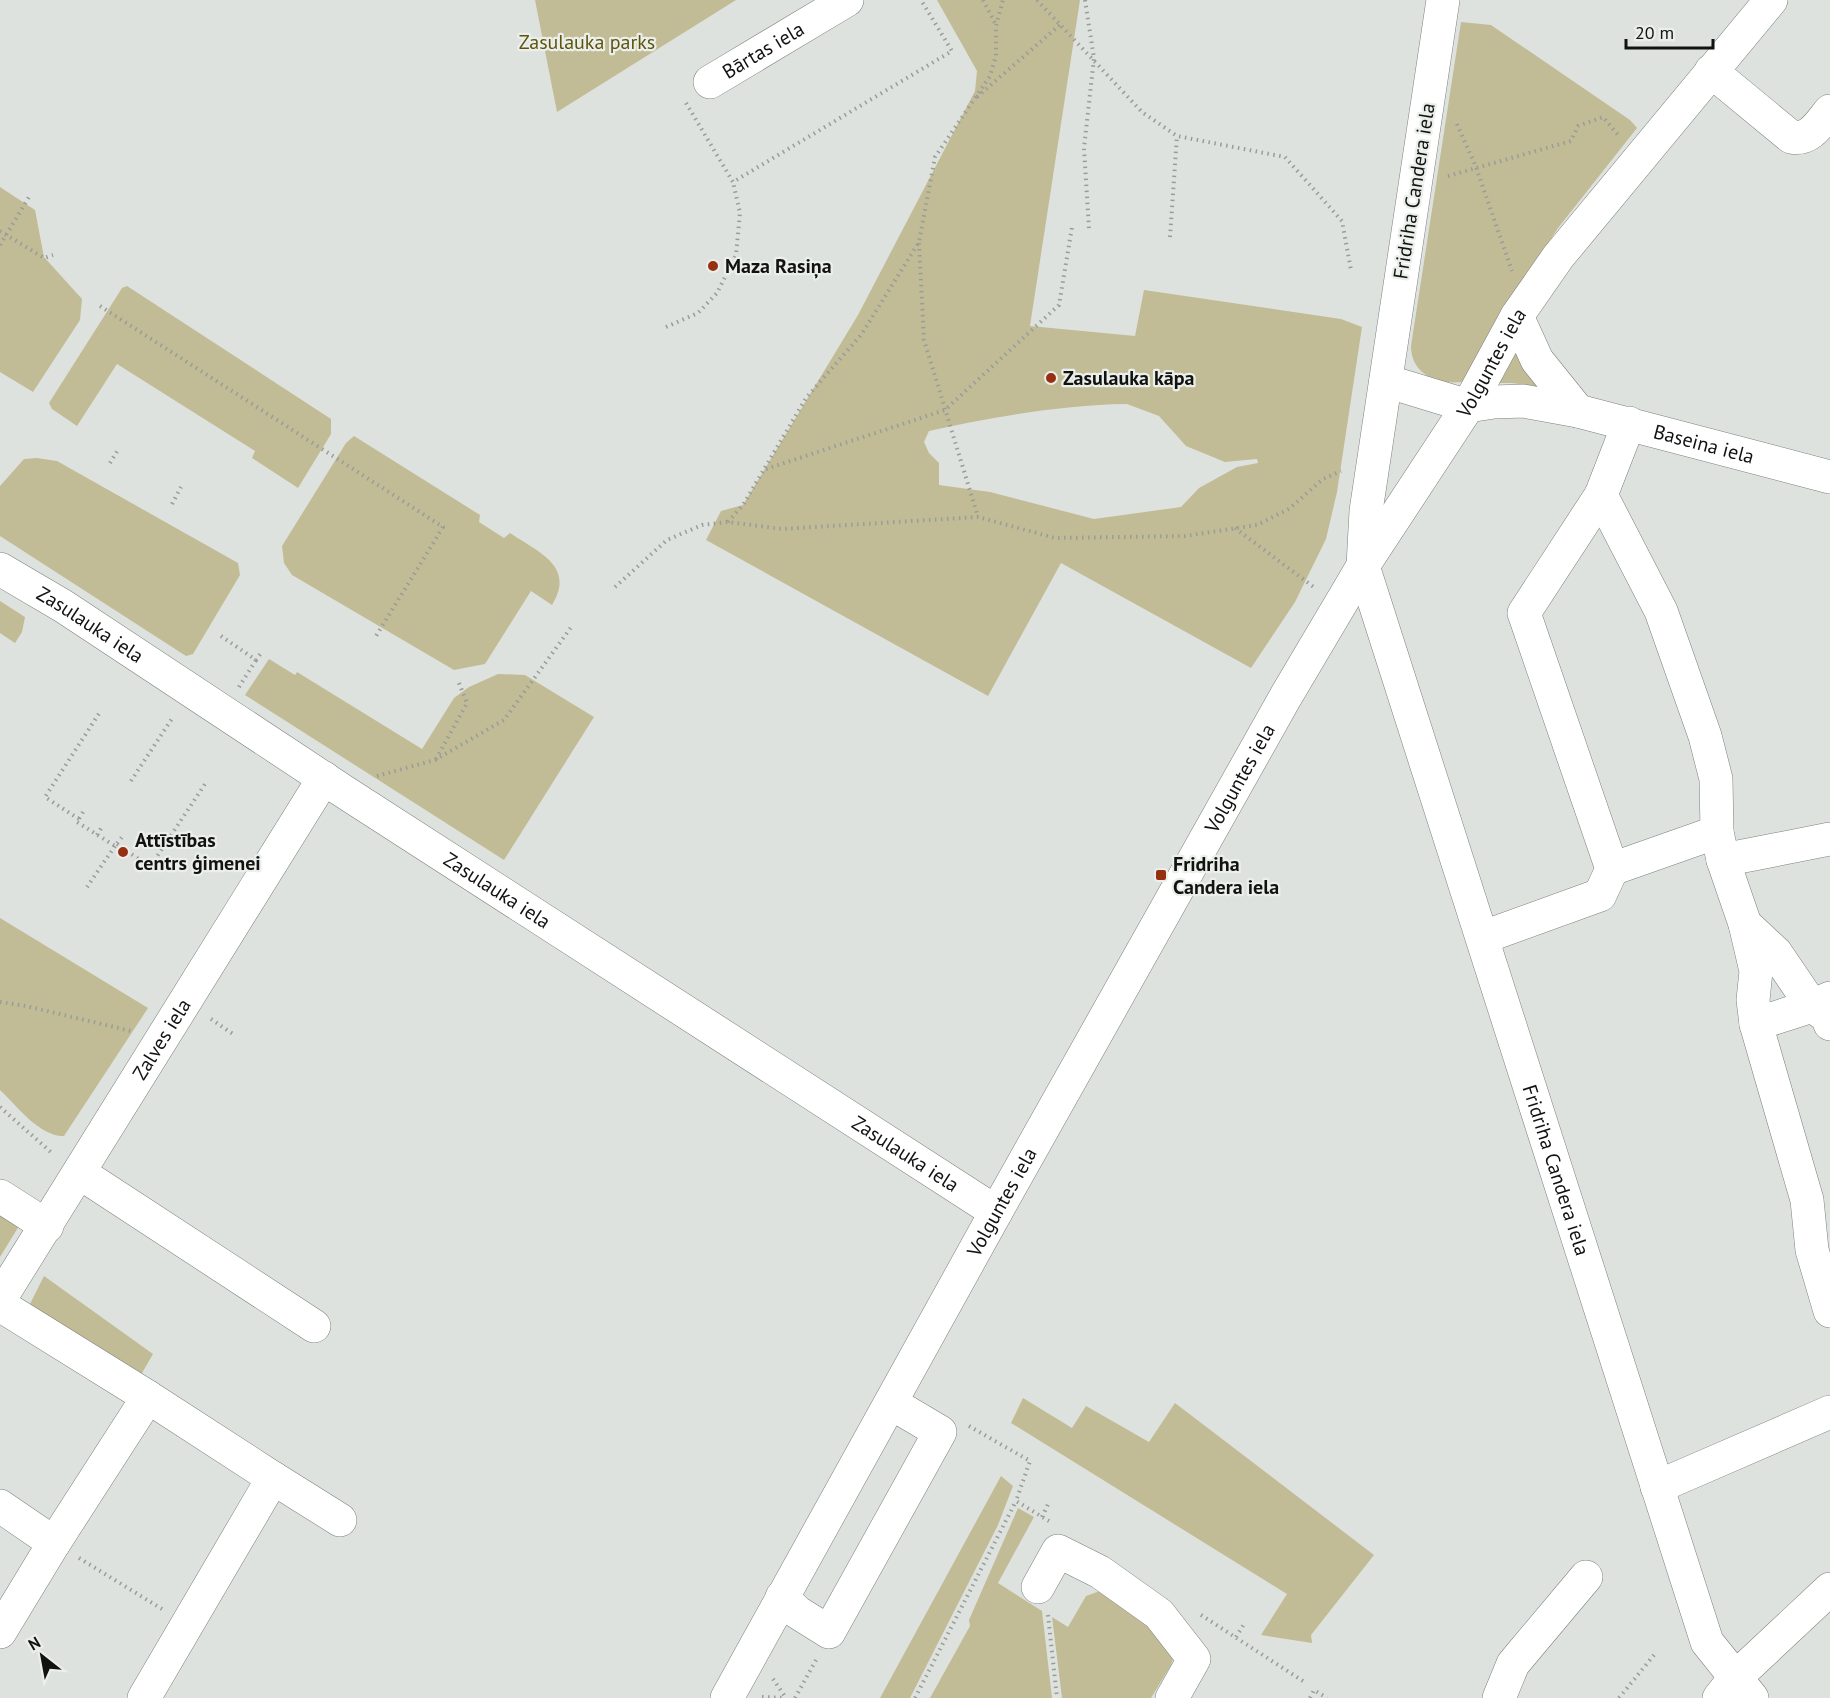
<svg xmlns="http://www.w3.org/2000/svg" width="1830" height="1698" viewBox="0 0 1830 1698" font-family="'PT Sans',sans-serif">
	<style>
		.green { fill: #c1bc95; fill-rule: evenodd }
		.lines { fill: none; stroke-linecap: round; stroke-linejoin: round }
		.minor-casing { stroke: #7c807c; stroke-width: 34 }
		.path { stroke: #999c99; stroke-width: 4; stroke-dasharray: 1.5 4.5; stroke-linecap: butt }
		.minor { stroke: #fff; stroke-width: 33 }
		.poi-dot { fill: #973011; stroke: #ebefeb; stroke-width: 2 }
		.labels { text-anchor: middle; stroke-width: 4.5; stroke-linejoin: round; paint-order: stroke }
		.park-label { font-size: 20px; fill: #5e530a; stroke: #ebefeb }
		.street-label { font-size: 20px; fill: #121311; stroke: #ebefeb }
		.poi-label { font-size: 20px; font-weight: bold; fill: #121311; stroke: #ebefeb; text-anchor: start }
	</style>
	<rect width="100%" height="100%" fill="#dee2de"/>
	<path class="green" d="M 535,0 L 736,0 L 557,112 Z
		M 937,0 L 1080,0 L 1030,326 L 1135,336 L 1144,290 L 1341,319 L 1362,327 L 1337,492 L 1326,539 L 1295,602 L 1251,668 L 1061,563 L 988,696 L 706,540 L 721,511 L 743,505 L 858,315 L 975,91 L 977,71 ZM 1127,404 L 1159,416 L 1186,446 L 1225,462 L 1257,459 L 1258,463 L 1237,467 L 1199,488 L 1181,507 L 1094,519 L 990,492 L 939,485 L 939,463 L 929,453 L 924,442 L 929,431 C 994,417 1060,405 1127,404 Z
		M 1461,22 L 1491,25 L 1630,120 L 1637,128 L 1558,228 L 1518,289 L 1472,370 L 1462,382 C 1437,385 1411,374 1411,346 Z
		M 0,187 L 35,210 L 44,257 L 82,299 L 80,320 L 33,392 L 0,372 Z
		M 127,286 L 331,419 L 331,434 L 298,488 L 252,458 L 255,451 L 117,364 L 77,426 L 52,409 L 49,403 L 122,288 Z
		M 1516,344 L 1549,388 L 1512,383 L 1496,383 Z
		M 354,436 L 480,515 L 479,522 L 504,538 L 510,533 C 538,552 576,566 552,605 L 531,591 L 485,664 L 454,670 L 292,575 L 284,563 L 282,546 L 346,443 Z
		M 37,458 L 57,461 L 238,563 L 240,575 L 193,654 L 186,656 L 0,536 L 0,486 L 24,459 Z
		M 0,601 L 25,617 L 22,632 L 15,643 L 0,633 Z
		M 269,659 L 295,675 L 297,672 L 422,749 L 454,698 L 469,687 L 498,674 L 525,675 L 594,717 L 504,860 L 245,695 Z
		M 0,918 L 148,1008 L 64,1136 C 40,1137 17,1106 0,1090 Z
		M 0,1214 L 19,1226 L 0,1257 Z
		M 44,1276 L 153,1354 L 142,1373 L 129,1374 L 28,1308 Z
		M 1023,1398 L 1072,1428 L 1086,1406 L 1149,1442 L 1175,1403 L 1374,1555 L 1311,1635 L 1312,1643 L 1261,1635 L 1287,1594 L 1011,1423 Z
		M 1001,1476 L 1013,1486 L 998,1525 L 910,1698 L 880,1698 Z
		M 1018,1508 L 1034,1517 L 998,1583 L 1042,1611 L 1052,1698 L 930,1698 L 970,1626 L 969,1620 Z
		M 1100,1591 L 1115,1593 L 1175,1653 L 1171,1665 L 1151,1698 L 1062,1698 L 1052,1617 L 1068,1627 L 1086,1596 Z"/>
	<g class="lines">
		<defs>
			<g id="minor">
				<path id="s1" d="M 1443,0 L 1366,511 L 1363,566 L 1707,1642 L 1752,1698"/>
				<path d="M 1711,71 L 1791,137 C 1810,141 1819,124 1830,111"/>
				<path id="s2" d="M 710,82 L 847,0"/>
				<path d="M 1517,316 L 1537,360 L 1578,411"/>
				<path id="s3" d="M 1386,381 L 1468,406 L 1494,402 L 1523,401 L 1578,411 L 1830,477"/>
				<path d="M 1629,423 L 1601,495 L 1661,611 L 1705,736 L 1716,779 L 1717,832 L 1723,860 L 1745,924 L 1756,971 L 1753,1000 L 1756,1024 L 1807,1200 L 1812,1250 L 1830,1311"/>
				<path id="s4" d="M 0,569 L 63,606 L 343,791 L 996,1212"/>
				<path d="M 1723,860 L 1830,839"/>
				<path d="M 1612,869 L 1717,832"/>
				<path d="M 1745,924 L 1776,953 L 1812,1006 L 1830,998"/>
				<path d="M 1484,937 L 1600,895 L 1612,869 L 1524,613 L 1601,495"/>
				<path d="M 1756,1024 L 1812,1006 L 1827,1016 L 1830,1024"/>
				<path d="M 80,1173 L 314,1326"/>
				<path d="M 0,1196 L 47,1226"/>
				<path id="s5" d="M 0,1299 L 324,778"/>
				<path d="M 0,1305 L 148,1397"/>
				<path d="M 273,1478 L 340,1520"/>
				<path d="M 1657,1487 L 1830,1412"/>
				<path d="M 0,1506 L 54,1543 L 148,1397 L 273,1478 L 144,1698"/>
				<path d="M 1038,1587 L 1058,1551 L 1100,1572 L 1159,1614 L 1194,1659 L 1172,1698"/>
				<path d="M 782,1597 L 797,1612 L 829,1632 L 940,1432 L 891,1403"/>
				<path d="M 0,1632 L 54,1543"/>
				<path id="s6" d="M 727,1698 L 996,1212 L 1286,696 L 1363,566 L 1468,406 L 1517,316 L 1558,257 L 1771,0"/>
				<path d="M 1499,1698 L 1513,1664 L 1586,1577"/>
				<path d="M 1719,1698 L 1735,1678 L 1830,1589"/>
			</g>
		</defs>
		<use href="#minor" class="minor-casing"/>
		<path class="path" d="M 983,0 L 996,25
			M 1037,0 L 1142,112 L 1177,136 L 1285,157 L 1342,221 L 1351,270
			M 1085,0 L 1094,58 L 1084,148 L 1089,229
			M 977,97 L 1061,24
			M 686,103 L 733,182 L 952,51 L 921,0
			M 1457,124 L 1476,167 L 1512,271
			M 1448,176 L 1571,141 L 1578,126 L 1603,117 L 1619,136
			M 0,231 L 44,258 L 53,255
			M 1170,237 L 1177,136
			M 919,243 L 924,340 L 978,517
			M 0,245 L 29,197
			M 100,306 L 443,527 L 376,636
			M 666,327 L 698,313 L 717,293 L 736,255 L 740,213 L 733,182
			M 110,463 L 119,448
			M 766,469 L 945,410 L 1059,305 L 1072,227
			M 172,504 L 181,487
			M 728,522 L 743,505 L 806,398 L 861,335 L 919,242 L 935,157 L 990,76 L 996,56 L 996,26 L 1003,0
			M 1235,528 L 1315,588
			M 615,587 L 667,540 L 702,525 L 728,522 L 782,529 L 978,517 L 1055,538 L 1185,536 L 1257,525 L 1289,509 L 1323,479 L 1341,471
			M 221,636 L 256,660 L 261,653
			M 239,687 L 256,660
			M 436,759 L 467,703 L 459,683
			M 377,776 L 435,760 L 504,720 L 572,626
			M 131,781 L 173,717
			M 83,812 L 77,822 L 115,846 L 122,837
			M 79,819 L 45,797 L 100,712
			M 97,835 L 103,825
			M 117,844 L 150,867 L 207,781
			M 87,887 L 115,846
			M 0,1002 L 26,1006 L 131,1031
			M 211,1019 L 233,1034
			M 0,1107 L 53,1154
			M 969,1426 L 1030,1461 L 1016,1501 L 1049,1521
			M 1042,1517 L 1049,1502
			M 79,1558 L 162,1609
			M 1048,1615 L 1057,1698
			M 1201,1615 L 1303,1681
			M 1236,1637 L 1244,1624
			M 773,1679 L 786,1698
			M 762,1697 L 784,1698
			M 795,1698 L 816,1660
			M 915,1698 L 1016,1501
			M 1310,1698 L 1314,1690 L 1327,1698
			M 1619,1698 L 1654,1655"/>
		<use href="#minor" class="minor"/>
	</g>
	<g class="poi-dot">
		<circle cx="713" cy="266" r="6"/>
		<circle cx="1051" cy="378" r="6"/>
		<circle cx="123" cy="852" r="6"/>
		<rect x="1155" y="869" width="12" height="12" rx="3"/>
	</g>
	<g class="labels">
		<g class="park-label">
			<text x="587" y="49">Zasulauka parks</text>
		</g>
		<g class="street-label">
			<text dy="7" stroke="none"><textPath href="#s2" startOffset="62">Bārtas iela</textPath></text>
			<text transform="translate(1414 191) rotate(-81)" y="7">Fridriha Candera iela</text>
			<text dy="7" stroke="none"><textPath href="#s6" startOffset="1539">Volguntes iela</textPath></text>
			<text dy="7" stroke="none"><textPath href="#s3" startOffset="327">Baseina iela</textPath></text>
			<text dy="7" stroke="none"><textPath href="#s4" startOffset="106">Zasulauka iela</textPath></text>
			<text dy="7" stroke="none"><textPath href="#s6" startOffset="1053">Volguntes iela</textPath></text>
			<text dy="7" stroke="none"><textPath href="#s4" startOffset="592">Zasulauka iela</textPath></text>
			<text dy="7" stroke="none"><textPath href="#s5" startOffset="306">Zalves iela</textPath></text>
			<text dy="7" stroke="none"><textPath href="#s4" startOffset="1078">Zasulauka iela</textPath></text>
			<text dy="7" stroke="none"><textPath href="#s1" startOffset="1206">Fridriha Candera iela</textPath></text>
			<text dy="7" stroke="none"><textPath href="#s6" startOffset="567">Volguntes iela</textPath></text>
		</g>
		<g class="poi-label">
			<text x="725" y="273">Maza Rasiņa</text>
			<text x="1063" y="385">Zasulauka kāpa</text>
			<text x="135" y="847">Attīstības<tspan x="135" dy="23">centrs ģimenei</tspan></text>
			<text x="1173" y="871">Fridriha<tspan x="1173" dy="23">Candera iela</tspan></text>
		</g>
	</g>
	<g transform="translate(42 1656) rotate(329)" stroke="#ebefeb" stroke-width="4.5" paint-order="stroke">
	<path d="M0-4.5L10 22L0 15L-10 22Z" fill="#121311"/>
	<text y="-9" font-size="16" font-weight="bold" text-anchor="middle" fill="#121311">N</text>
	</g>
	<path d="M1626 39v9h87v-9" fill="none" stroke="#121311" stroke-width="3"/>
	<text x="1635" y="39" font-size="18" fill="#121311" stroke="#ebefeb" stroke-width="4.5" paint-order="stroke">20 m</text>
</svg>
